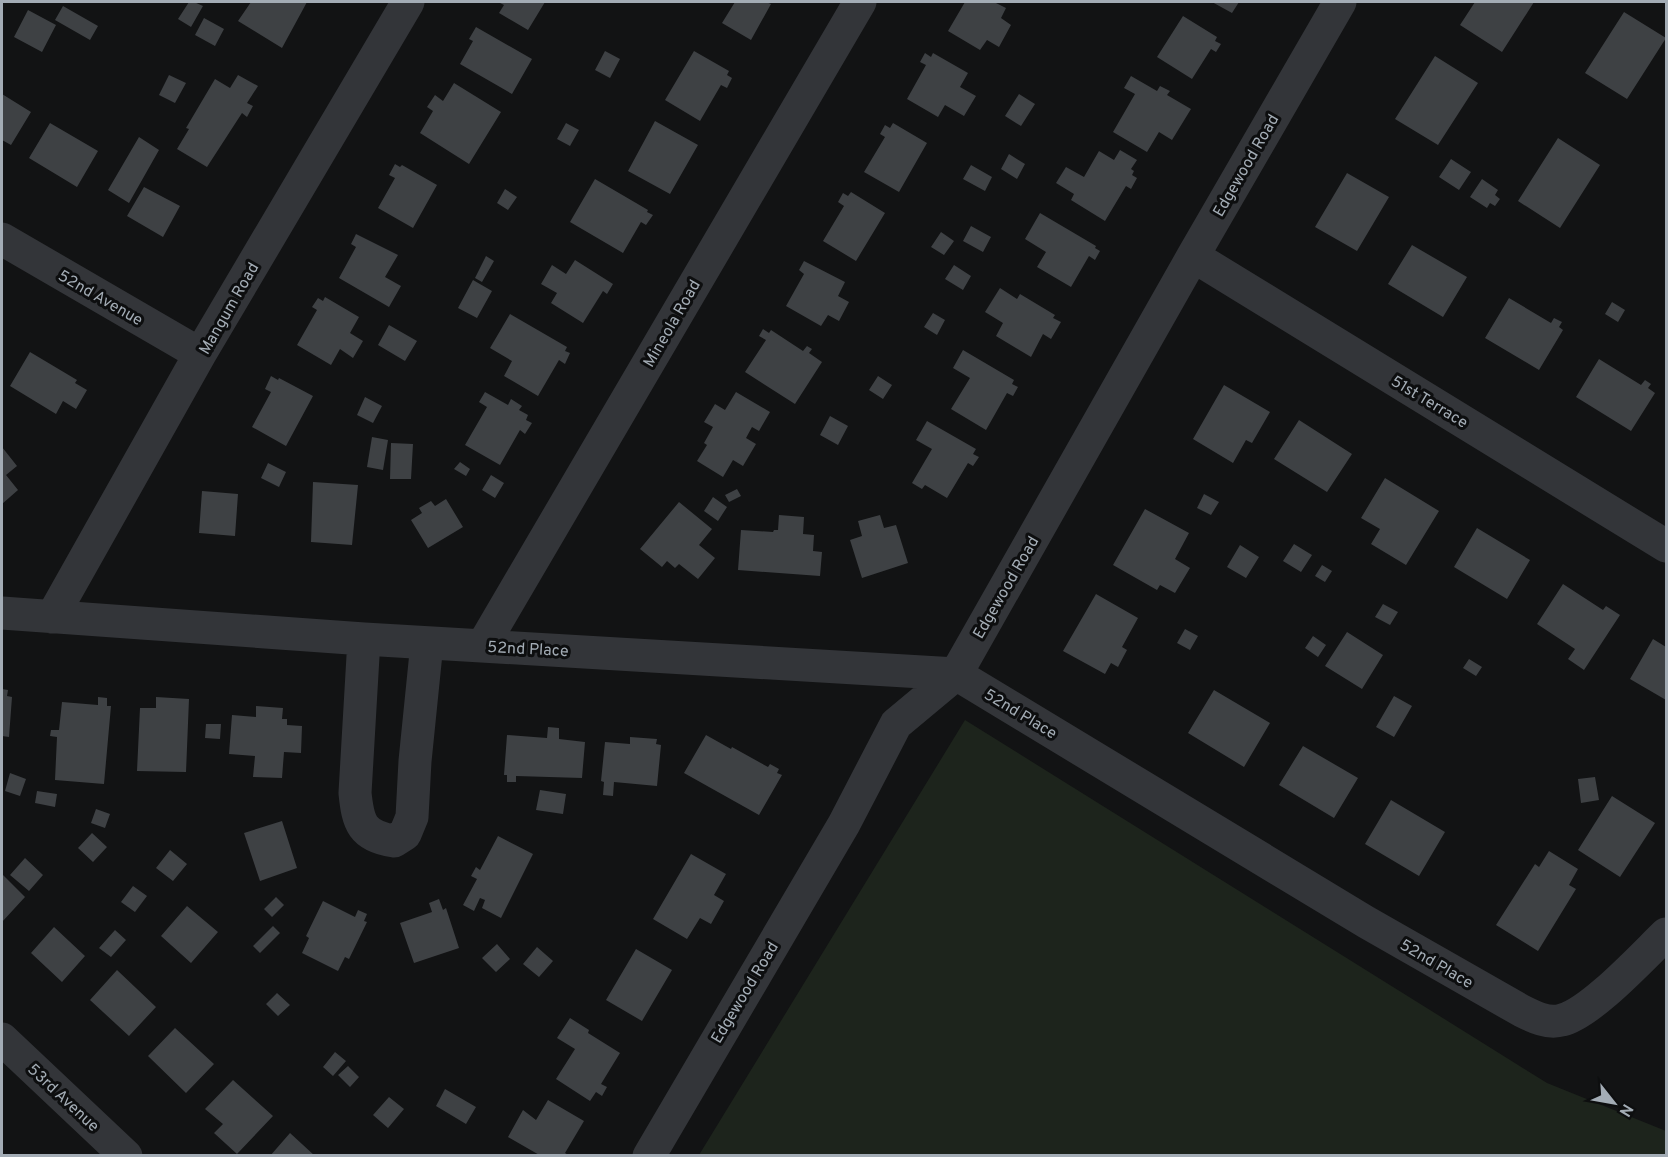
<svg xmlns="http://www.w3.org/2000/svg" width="1668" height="1157" viewBox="0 0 1668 1157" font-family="Overpass,sans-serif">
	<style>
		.green { fill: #1d241c }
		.building { fill: #3e4144 }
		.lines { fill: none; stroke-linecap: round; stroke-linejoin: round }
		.street { stroke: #333539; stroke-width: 33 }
		.labels { text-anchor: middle; stroke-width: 6; stroke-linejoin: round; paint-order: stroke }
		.street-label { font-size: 16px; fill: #a3acb5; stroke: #0d0e0f }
	</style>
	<rect width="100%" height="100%" fill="#121314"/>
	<path class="green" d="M 965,720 L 1547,1083 L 1666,1131 L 1666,1155 L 699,1155 Z"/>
	<path class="building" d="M 189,2 L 194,2 L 203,6 L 191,27 L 178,19 Z
		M 251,2 L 307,2 L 282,48 L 238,21 Z
		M 498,2 L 545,2 L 528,30 L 499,13 L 504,5 Z
		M 735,2 L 766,2 L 771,4 L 751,40 L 722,23 Z
		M 965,2 L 994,2 L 1006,8 L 1001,18 L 1011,25 L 999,47 L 987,40 L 980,50 L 948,31 Z
		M 1212,2 L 1239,2 L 1232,13 Z
		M 1475,2 L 1534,2 L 1502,52 L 1460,25 Z
		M 63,6 L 98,26 L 90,40 L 55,20 Z
		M 28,10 L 56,25 L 42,52 L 14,37 Z
		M 1624,12 L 1666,38 L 1627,99 L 1585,73 Z
		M 1183,16 L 1217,37 L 1215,41 L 1221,44 L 1216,52 L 1211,49 L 1192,79 L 1157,57 Z
		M 204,18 L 224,29 L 215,46 L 195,35 Z
		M 476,27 L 532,59 L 512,94 L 460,64 L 473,41 L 469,39 Z
		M 605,51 L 620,59 L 610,78 L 595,70 Z
		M 694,51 L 729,71 L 727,75 L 732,78 L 727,88 L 721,85 L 700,121 L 665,100 Z
		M 925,53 L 931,57 L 933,53 L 968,73 L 960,87 L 976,96 L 964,116 L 945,105 L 938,117 L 907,99 L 926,65 L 920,62 Z
		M 1435,56 L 1478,83 L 1438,145 L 1395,119 Z
		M 169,75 L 186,83 L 175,103 L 159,95 Z
		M 238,75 L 258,86 L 247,103 L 253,106 L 247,117 L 242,113 L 207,167 L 177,149 L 189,129 L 186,128 L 215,79 L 230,88 Z
		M 1131,76 L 1157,91 L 1160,86 L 1170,91 L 1167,95 L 1191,109 L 1172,140 L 1159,132 L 1147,152 L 1113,132 L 1135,94 L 1124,88 Z
		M 454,83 L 501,112 L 469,164 L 420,133 L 433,111 L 427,107 L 435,95 L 443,101 Z
		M 2,94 L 31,112 L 11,145 L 2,140 Z
		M 1019,94 L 1035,104 L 1021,126 L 1005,116 Z
		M 655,121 L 698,145 L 670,194 L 628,171 Z
		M 50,123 L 98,151 L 77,187 L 29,158 Z
		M 566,123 L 579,130 L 570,146 L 557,139 Z
		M 893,123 L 927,143 L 899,192 L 864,172 L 885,137 L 880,134 L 885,125 L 890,128 Z
		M 139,137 L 159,150 L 129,203 L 108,190 Z
		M 1558,138 L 1600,165 L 1560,228 L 1518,201 Z
		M 1120,150 L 1137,160 L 1131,169 L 1134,171 L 1132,175 L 1137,178 L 1131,189 L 1126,186 L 1105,221 L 1071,200 L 1074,194 L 1056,183 L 1066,167 L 1084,177 L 1099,151 L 1114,160 Z
		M 1009,154 L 1025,164 L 1017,179 L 1001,169 Z
		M 1451,159 L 1471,172 L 1459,190 L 1439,177 Z
		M 395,164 L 400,167 L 402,165 L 437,185 L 413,228 L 378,208 L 395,178 L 389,175 Z
		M 971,165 L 992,177 L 985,191 L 963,179 Z
		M 1347,173 L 1389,197 L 1357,251 L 1315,227 Z
		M 595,179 L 648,210 L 647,212 L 653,215 L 646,225 L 641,222 L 623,253 L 570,222 Z
		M 1482,179 L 1498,190 L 1495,195 L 1500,199 L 1495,206 L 1490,203 L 1487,208 L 1470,197 Z
		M 144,187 L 180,206 L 163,237 L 127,216 Z
		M 505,189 L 517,197 L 508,210 L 497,203 Z
		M 851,192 L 885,213 L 856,261 L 823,241 L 844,206 L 838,202 L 843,193 L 848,196 Z
		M 1040,213 L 1096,246 L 1095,248 L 1100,251 L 1095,260 L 1089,256 L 1071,287 L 1037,267 L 1046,252 L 1025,239 Z
		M 971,226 L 991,237 L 983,252 L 963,241 Z
		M 941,232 L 954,241 L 944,255 L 931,247 Z
		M 356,234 L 398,255 L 385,277 L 401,286 L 389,307 L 339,278 L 356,247 L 351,244 Z
		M 1412,245 L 1467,277 L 1443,317 L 1388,284 Z
		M 486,256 L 494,261 L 482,282 L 475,278 Z
		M 575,260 L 613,284 L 607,294 L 603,291 L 583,323 L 551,303 L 557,293 L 541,284 L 552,265 L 566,274 Z
		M 804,261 L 845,282 L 838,296 L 849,302 L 839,321 L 828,315 L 821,326 L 786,306 L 804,274 L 799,270 Z
		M 954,265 L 971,276 L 963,290 L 945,279 Z
		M 473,280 L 492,291 L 477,318 L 458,308 Z
		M 1000,288 L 1017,299 L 1020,294 L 1055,315 L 1053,318 L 1061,322 L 1051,339 L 1043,334 L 1031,357 L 996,336 L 1003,323 L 985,312 Z
		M 325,297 L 359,317 L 350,333 L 363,341 L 353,358 L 340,349 L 331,365 L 297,345 L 317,310 L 312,307 L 318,298 L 323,301 Z
		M 1509,298 L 1551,323 L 1554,318 L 1562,322 L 1559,327 L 1563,330 L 1539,370 L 1485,338 Z
		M 1612,302 L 1625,310 L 1618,322 L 1605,314 Z
		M 933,313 L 945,320 L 937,335 L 924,327 Z
		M 510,314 L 567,347 L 565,351 L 570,353 L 565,364 L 559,360 L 538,396 L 504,376 L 512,361 L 490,348 Z
		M 389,325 L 417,341 L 405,361 L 378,345 Z
		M 763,329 L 769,333 L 771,330 L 803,351 L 807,346 L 812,349 L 809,353 L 822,362 L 795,404 L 745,372 L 766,340 L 759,336 Z
		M 963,350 L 1014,380 L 1012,384 L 1018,387 L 1013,396 L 1007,393 L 986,430 L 951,409 L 970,378 L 953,368 Z
		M 30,352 L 77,380 L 75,383 L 87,390 L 76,409 L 63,401 L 56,414 L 10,386 Z
		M 1599,359 L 1641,385 L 1645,380 L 1651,384 L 1648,388 L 1655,393 L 1631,431 L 1576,397 Z
		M 271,376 L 278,380 L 279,378 L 313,396 L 286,446 L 252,427 L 271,392 L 265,389 Z
		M 878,376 L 892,385 L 883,399 L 869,390 Z
		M 1224,385 L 1270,412 L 1252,443 L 1246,440 L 1233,463 L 1193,439 Z
		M 485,392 L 508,405 L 511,399 L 522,406 L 519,410 L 528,415 L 526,420 L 532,423 L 525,434 L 520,430 L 500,465 L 465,445 L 487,407 L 479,402 Z
		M 736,392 L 770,412 L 759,431 L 752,427 L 746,438 L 756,444 L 743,466 L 733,460 L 723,477 L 697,461 L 707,445 L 704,443 L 713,427 L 704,422 L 715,404 L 725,410 Z
		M 365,397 L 382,406 L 373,423 L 357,415 Z
		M 830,416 L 848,426 L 838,445 L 820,435 Z
		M 1299,420 L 1352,454 L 1327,492 L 1274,459 Z
		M 927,421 L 976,449 L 973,454 L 979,457 L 973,466 L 968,463 L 947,498 L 925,485 L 922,489 L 912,483 L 932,449 L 916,440 Z
		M 372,437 L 388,440 L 383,470 L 367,467 Z
		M 391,443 L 413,444 L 411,479 L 390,479 Z
		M 2,447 L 17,466 L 6,475 L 18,490 L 2,504 Z
		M 460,462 L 470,469 L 466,476 L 454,469 Z
		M 268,463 L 286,472 L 279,487 L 261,478 Z
		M 491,475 L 504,483 L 495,498 L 482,490 Z
		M 1385,478 L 1439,511 L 1406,565 L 1371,544 L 1380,529 L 1361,518 Z
		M 313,482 L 358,485 L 352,545 L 311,542 Z
		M 737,489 L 741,496 L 729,502 L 725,495 Z
		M 202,491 L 238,494 L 235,536 L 199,533 Z
		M 1204,494 L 1219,502 L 1211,515 L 1197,508 Z
		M 713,497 L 727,507 L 718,521 L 704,511 Z
		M 446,499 L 463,527 L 428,548 L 411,520 L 422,513 L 419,508 L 431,501 L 435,506 Z
		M 679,502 L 712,529 L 699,545 L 715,558 L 698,579 L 679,564 L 675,568 L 667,561 L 662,567 L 640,549 Z
		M 1145,509 L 1189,533 L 1175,559 L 1190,568 L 1175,593 L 1160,585 L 1157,590 L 1113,565 Z
		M 779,515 L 804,517 L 803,534 L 814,535 L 813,551 L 822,552 L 820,576 L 738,570 L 741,530 L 773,532 L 774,530 L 778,530 Z
		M 880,515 L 884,528 L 896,525 L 908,563 L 862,578 L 850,540 L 862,536 L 858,521 Z
		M 1477,528 L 1530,560 L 1507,599 L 1454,567 Z
		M 1294,544 L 1312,555 L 1301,572 L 1283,561 Z
		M 1240,545 L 1259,557 L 1246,578 L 1227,567 Z
		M 1322,565 L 1332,571 L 1325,582 L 1315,576 Z
		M 1563,584 L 1603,610 L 1606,606 L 1620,615 L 1584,670 L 1568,659 L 1575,649 L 1537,624 Z
		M 1096,594 L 1138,618 L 1122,647 L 1127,650 L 1118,667 L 1111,663 L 1105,674 L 1063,651 Z
		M 1383,604 L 1398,612 L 1390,625 L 1375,617 Z
		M 1185,629 L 1198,636 L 1190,650 L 1177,643 Z
		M 1347,632 L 1383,655 L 1362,689 L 1325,666 Z
		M 1313,636 L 1326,645 L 1318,657 L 1305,648 Z
		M 1653,639 L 1666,647 L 1666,700 L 1630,679 Z
		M 1469,659 L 1482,667 L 1476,676 L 1463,668 Z
		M 2,689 L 8,690 L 7,696 L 12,697 L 9,737 L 2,736 Z
		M 1214,690 L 1270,723 L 1244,767 L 1188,733 Z
		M 1394,696 L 1412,706 L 1394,737 L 1376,727 Z
		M 98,697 L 107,698 L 107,706 L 111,706 L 104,784 L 55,780 L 57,737 L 50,736 L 51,730 L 59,730 L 62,702 L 98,705 Z
		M 156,697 L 189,699 L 186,772 L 137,771 L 140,708 L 156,708 Z
		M 256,706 L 283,708 L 282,719 L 287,719 L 287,725 L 302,726 L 301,753 L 284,752 L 282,778 L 253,777 L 255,756 L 229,754 L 232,715 L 256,717 Z
		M 206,724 L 221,724 L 220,739 L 205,738 Z
		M 548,727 L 559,728 L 559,739 L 585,742 L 582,778 L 516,776 L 516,782 L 507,782 L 507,775 L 504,775 L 507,735 L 547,738 Z
		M 706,735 L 731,749 L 732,747 L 768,767 L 770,764 L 779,769 L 777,773 L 782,775 L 759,815 L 684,773 Z
		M 630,737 L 657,739 L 656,744 L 661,745 L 657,786 L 614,782 L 613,796 L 603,795 L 604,782 L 601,781 L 605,742 L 630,744 Z
		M 1303,746 L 1358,778 L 1334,818 L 1279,785 Z
		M 10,773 L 26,779 L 20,796 L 5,791 Z
		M 1595,777 L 1599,800 L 1581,803 L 1578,779 Z
		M 540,790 L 566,794 L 563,814 L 536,810 Z
		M 37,791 L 57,794 L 55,807 L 35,803 Z
		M 1612,796 L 1655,823 L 1620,877 L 1578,850 Z
		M 1391,800 L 1445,832 L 1419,876 L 1365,844 Z
		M 96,809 L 110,814 L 105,828 L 91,823 Z
		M 282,821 L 297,868 L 260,881 L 244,833 Z
		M 92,833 L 107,847 L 93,862 L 78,848 Z
		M 498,836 L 533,854 L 501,918 L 482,908 L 485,900 L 480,898 L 474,911 L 463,905 L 477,879 L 471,876 L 476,867 L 480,870 Z
		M 170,850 L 187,864 L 173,881 L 156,868 Z
		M 1549,851 L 1578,869 L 1569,885 L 1576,889 L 1538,951 L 1496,925 L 1535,864 L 1539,867 Z
		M 691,854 L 726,874 L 714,895 L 724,901 L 711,924 L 700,918 L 687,939 L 653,919 Z
		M 25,858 L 43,875 L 29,891 L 10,875 Z
		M 2,874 L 25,897 L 2,922 Z
		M 133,886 L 147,896 L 135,912 L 121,902 Z
		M 276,897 L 284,905 L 272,917 L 264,909 Z
		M 439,899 L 443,910 L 446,908 L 459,948 L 414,963 L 400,923 L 432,912 L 429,903 Z
		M 323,901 L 355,917 L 358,910 L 367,914 L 364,921 L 367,922 L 349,959 L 345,957 L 338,971 L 302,953 L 309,938 L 306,936 Z
		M 187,906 L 218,932 L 191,963 L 161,936 Z
		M 273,926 L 280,933 L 260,953 L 253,946 Z
		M 54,927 L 85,956 L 62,982 L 31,953 Z
		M 115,930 L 126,940 L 111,957 L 99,948 Z
		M 497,944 L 510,959 L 496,972 L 482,958 Z
		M 537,947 L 553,961 L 539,977 L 523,964 Z
		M 636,949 L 672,970 L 642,1021 L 606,1000 Z
		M 117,970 L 156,1007 L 129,1036 L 90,1000 Z
		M 277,993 L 290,1005 L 278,1016 L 266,1004 Z
		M 570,1018 L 589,1030 L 588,1033 L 620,1053 L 601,1084 L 607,1087 L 602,1096 L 596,1092 L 590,1101 L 556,1079 L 575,1049 L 557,1038 Z
		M 175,1028 L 214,1064 L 186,1093 L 148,1056 Z
		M 335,1052 L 346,1061 L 333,1076 L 323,1067 Z
		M 348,1066 L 359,1077 L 350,1087 L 338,1075 Z
		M 233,1080 L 273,1116 L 237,1154 L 214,1133 L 223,1124 L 205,1109 Z
		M 445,1089 L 476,1107 L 466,1124 L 436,1106 Z
		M 389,1097 L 404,1109 L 388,1128 L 373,1115 Z
		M 548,1100 L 584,1121 L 565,1153 L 570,1156 L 541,1156 L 508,1137 L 523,1110 L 536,1120 Z
		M 290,1133 L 315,1156 L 270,1156 Z"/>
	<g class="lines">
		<path class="street" d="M 2,239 L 200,354
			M 1193,256 L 1666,546
			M 2,613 L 364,639 L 956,674 L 1366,922 L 1522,1011 C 1534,1017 1548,1024 1562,1020 C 1591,1013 1643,956 1666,934
			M 52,617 L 200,354 L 408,2
			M 364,639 L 355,793 C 358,823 362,836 394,841 L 405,834 L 412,817 L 415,761 L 427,643
			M 483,645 L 860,2
			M 2,1039 L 126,1156
			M 649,1156 L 844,824 L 896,724 L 956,674 L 1193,256 L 1340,2"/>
	</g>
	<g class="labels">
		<g class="street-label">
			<text transform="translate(1245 165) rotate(-60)" y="6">Edgewood Road</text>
			<text transform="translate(101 297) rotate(30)" y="6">52nd Avenue</text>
			<text transform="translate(228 308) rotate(-60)" y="6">Mangum Road</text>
			<text transform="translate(671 323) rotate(-60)" y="6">Mineola Road</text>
			<text transform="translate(1430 401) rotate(31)" y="6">51st Terrace</text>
			<text transform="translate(1005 587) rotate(-60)" y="6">Edgewood Road</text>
			<text transform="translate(528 648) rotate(3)" y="6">52nd Place</text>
			<text transform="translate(1021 713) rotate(31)" y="6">52nd Place</text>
			<text transform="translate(1437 963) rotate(30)" y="6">52nd Place</text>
			<text transform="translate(744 992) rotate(-59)" y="6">Edgewood Road</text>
			<text transform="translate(64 1097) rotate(43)" y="6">53rd Avenue</text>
		</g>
	</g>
	<rect width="1668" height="1157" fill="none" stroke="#a3acb5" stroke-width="6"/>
	<g transform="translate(1614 1103) rotate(121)" stroke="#0d0e0f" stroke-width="4.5" paint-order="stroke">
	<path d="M0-4.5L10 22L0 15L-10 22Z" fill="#a3acb5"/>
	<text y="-9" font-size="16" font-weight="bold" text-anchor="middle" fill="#a3acb5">N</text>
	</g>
</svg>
